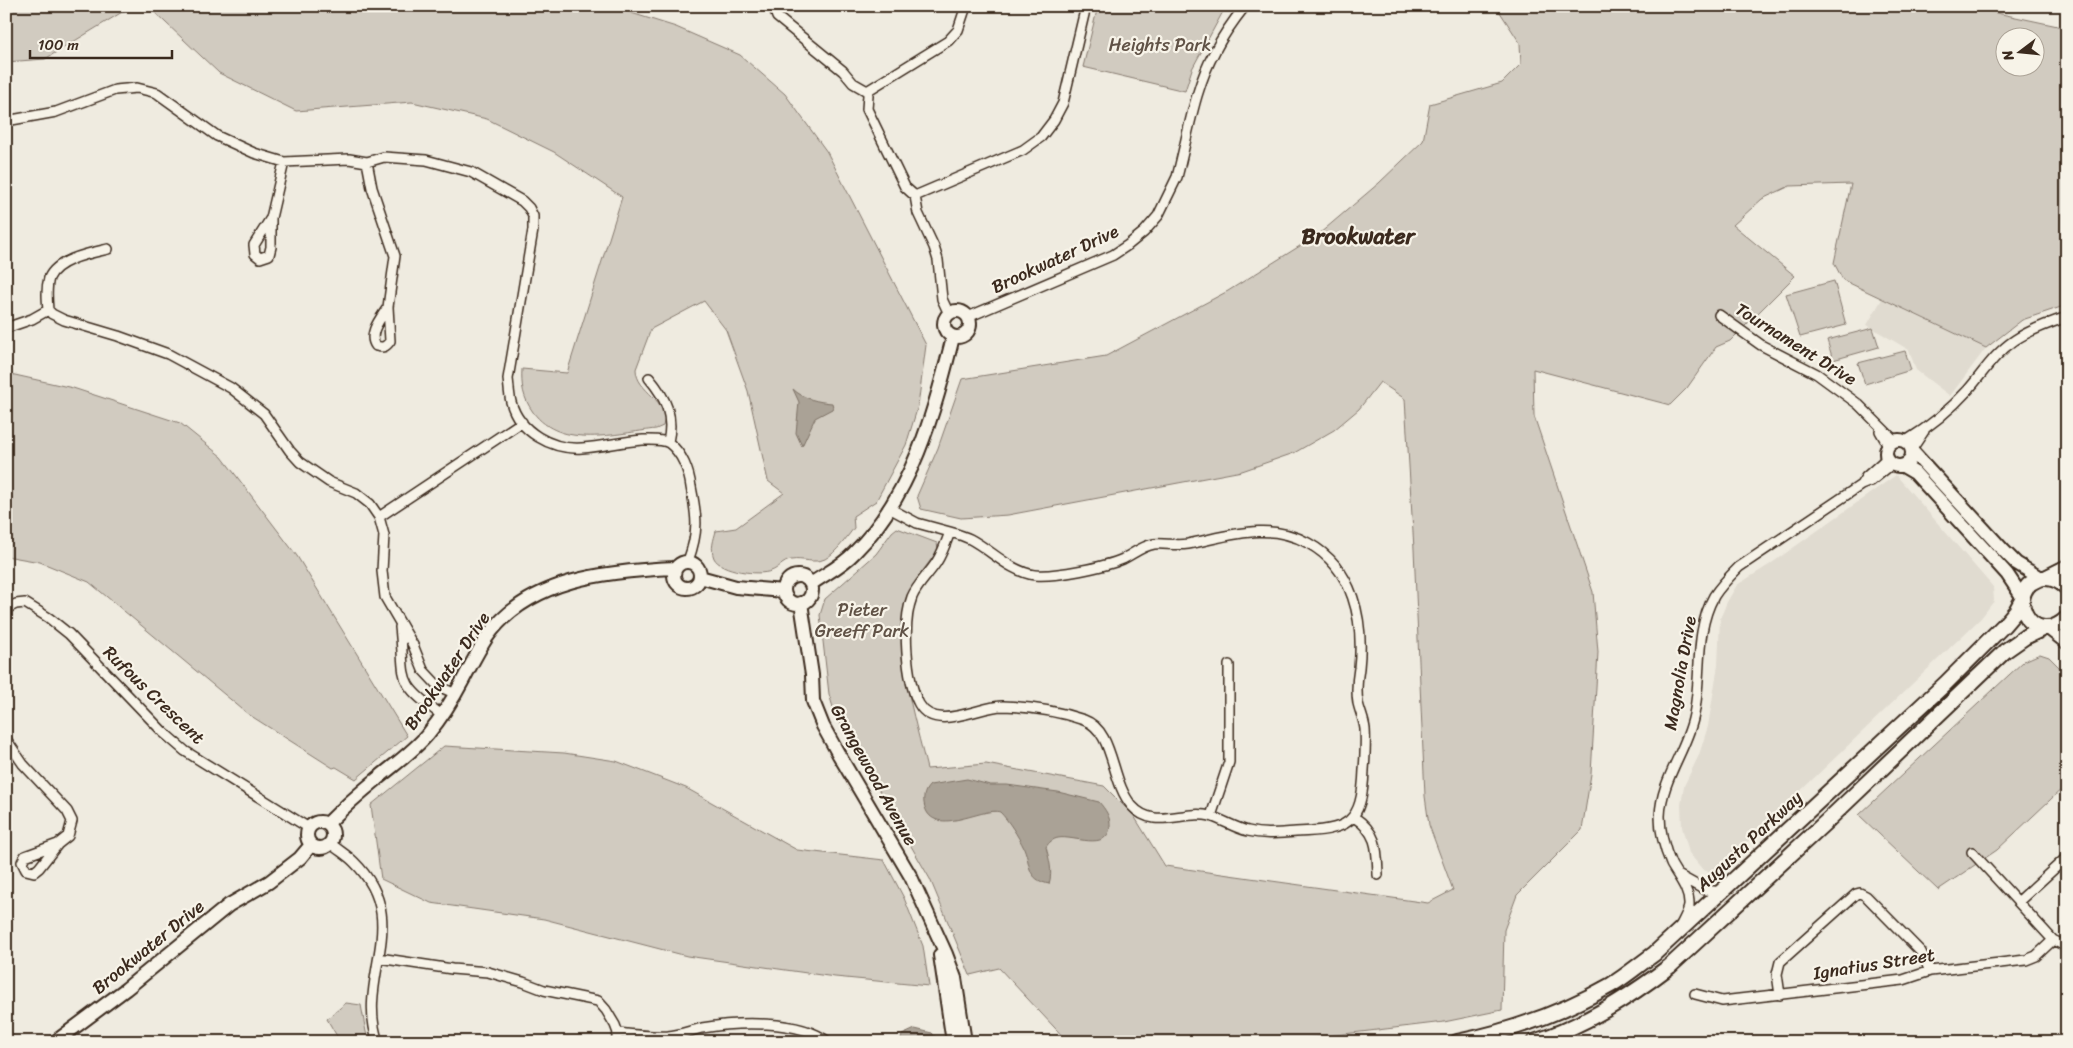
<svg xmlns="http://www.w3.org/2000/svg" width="2073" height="1048" viewBox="0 0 2073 1048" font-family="Sriracha,sans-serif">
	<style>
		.built { fill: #e0dbd0 }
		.green { fill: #d1cbc0; stroke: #867a6f; fill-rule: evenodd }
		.water { fill: #aaa296; stroke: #7e7266 }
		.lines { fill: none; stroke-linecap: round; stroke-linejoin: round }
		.street-casing { stroke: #3b2a1e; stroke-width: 12 }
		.secondary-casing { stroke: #3b2a1e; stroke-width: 16 }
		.primary-casing { stroke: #3b2a1e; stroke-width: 18 }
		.street { stroke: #f7f3e8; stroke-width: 9 }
		.secondary { stroke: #f7f3e8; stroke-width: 12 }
		.primary { stroke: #f7f3e8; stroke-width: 14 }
		.labels { text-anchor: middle; stroke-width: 4.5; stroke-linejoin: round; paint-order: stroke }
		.park-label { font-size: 18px; fill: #605246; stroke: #f7f3e8 }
		.street-label { font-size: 18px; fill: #3b2a1e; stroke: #f7f3e8 }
		.district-label { font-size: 22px; font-weight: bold; fill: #3b2a1e; stroke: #f7f3e8 }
	</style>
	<rect width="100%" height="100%" fill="#efebe0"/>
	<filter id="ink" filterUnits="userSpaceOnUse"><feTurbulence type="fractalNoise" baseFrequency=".02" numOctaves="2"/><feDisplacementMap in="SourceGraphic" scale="10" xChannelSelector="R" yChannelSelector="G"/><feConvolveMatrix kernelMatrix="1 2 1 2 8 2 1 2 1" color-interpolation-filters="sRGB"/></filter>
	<g filter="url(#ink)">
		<path class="built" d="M 1882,299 L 1986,348 L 1950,396 L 1916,370 L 1909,350 L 1867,325 Z
			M 1896,475 L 1993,587 L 1994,601 L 1981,618 L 1718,870 L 1712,873 L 1703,870 L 1689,853 L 1682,827 L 1681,805 L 1684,786 L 1699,755 L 1708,726 L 1718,665 L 1720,619 L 1727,602 L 1737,585 L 1769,565 Z"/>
		<path class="green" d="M 6,6 L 132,6 L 45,59 L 6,62 Z
			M 148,6 L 609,6 L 676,27 L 740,55 L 785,94 L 827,152 L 926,345 L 918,406 L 906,445 L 876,501 L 853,516 L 854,528 C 846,538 837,552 825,559 C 814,564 803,558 791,560 C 783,561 778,569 771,571 C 759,576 720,571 714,558 C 710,549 714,539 716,531 L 736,528 L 784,493 L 768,481 L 748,391 L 726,330 L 704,301 L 651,329 L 636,369 C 636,393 671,399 663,426 L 656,429 C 617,433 561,450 533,412 C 523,398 521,385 522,369 L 567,373 L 622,197 L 554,152 L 487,119 L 412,102 L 296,111 L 219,73 Z
			M 1098,6 L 1226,6 L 1192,69 L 1185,91 L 1083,67 Z
			M 1496,6 L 1964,6 L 2067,28 L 2067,305 L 2022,320 L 1986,348 L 1843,280 L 1834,263 L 1851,184 L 1790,186 L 1762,199 L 1733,225 L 1795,276 L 1730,341 L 1716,347 L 1687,388 L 1670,405 L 1533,369 L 1534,416 L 1593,592 L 1598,652 L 1591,774 L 1582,830 L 1517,895 L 1504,930 L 1502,1010 L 1444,1022 L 1277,1042 L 1068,1042 L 999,968 L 970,975 L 930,879 L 835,714 L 829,694 L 820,615 L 825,599 L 876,554 L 892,532 L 897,528 L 937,543 L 938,550 C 929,563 917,577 910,591 C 888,635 916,723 927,769 L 986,764 L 1104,786 L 1134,816 L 1165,866 L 1428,903 L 1453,890 L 1429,825 L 1425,796 L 1414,549 L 1405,399 L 1380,382 L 1359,409 L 1334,430 L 1294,453 L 1242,471 L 1008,515 L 961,518 L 921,509 L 917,496 L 938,448 L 962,379 L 1106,356 L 1228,291 L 1319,234 L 1379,183 L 1423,141 L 1430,104 L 1502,83 L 1521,64 L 1520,43 ZM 2006,38 L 2036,38 L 2036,68 L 2006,68 Z
			M 1834,281 L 1846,325 L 1800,337 L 1786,294 Z
			M 1873,328 L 1879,347 L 1833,360 L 1827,340 Z
			M 1905,351 L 1911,370 L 1865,384 L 1858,363 Z
			M 6,373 L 73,388 L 180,423 L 222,457 L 297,556 L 407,736 L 356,779 L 336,767 L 333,768 L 248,714 L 89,582 L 40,562 L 6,556 Z
			M 2040,654 L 2049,657 L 2067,675 L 2067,784 L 1997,850 L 1938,890 L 1859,815 L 2024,661 Z
			M 444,746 L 564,753 L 616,761 L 686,788 L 797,850 L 884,860 L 904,898 L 923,946 L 929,986 L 835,977 L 687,956 L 544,919 L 431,903 L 381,879 L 371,805 Z
			M 346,1003 L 361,1005 L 366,1032 L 370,1042 L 338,1042 L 338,1038 L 327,1019 Z"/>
		<path class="water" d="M 793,389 C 803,399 819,402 832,403 L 833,407 L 832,409 L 815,418 L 802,446 L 796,433 L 799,402 Z
			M 967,779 L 990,785 L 1007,785 L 1058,792 L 1099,802 C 1105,809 1111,817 1110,827 C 1107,852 1073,835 1058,838 C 1053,839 1049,842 1046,847 C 1049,859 1053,871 1049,884 C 1026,879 1031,865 1024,848 C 1018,836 1009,821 1000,812 C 983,806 930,841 924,803 C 923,796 925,790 930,785 Z
			M 915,1029 L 932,1033 L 939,1042 L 900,1042 L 902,1035 Z"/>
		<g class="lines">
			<defs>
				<path id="street" d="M 773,6 L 777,17 L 843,71 L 853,83 L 867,91 L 868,95 L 867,109 L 905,187 L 915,196 L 918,213 L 934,247 L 938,260 L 942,299 L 949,314
					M 867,91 L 948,41 L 958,30 L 966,6
					M 6,121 L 56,112 L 115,90 L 137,88 L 157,93 L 217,136 L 254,153 L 284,162 L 349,159 L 367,162 L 384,157 L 426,160 L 471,172 L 522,201 L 529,208 L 533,216 L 533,230 L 508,379 C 509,386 509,394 511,402 C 519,432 552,450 582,448 C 603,447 623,441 643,440 C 650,440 663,439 669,443 C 682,453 689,471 691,487 C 697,517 699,531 688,561
					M 367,162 L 372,188 L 395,256 L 388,307 L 390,341 C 386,347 383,348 376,346 C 367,334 381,318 388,307
					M 915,196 L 1023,150 L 1041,137 L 1054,120 L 1063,103 L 1086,6
					M 271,218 L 254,245 L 255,254 L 260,258 L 269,255 L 271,247 L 271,218 L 284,162
					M 48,310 C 47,299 46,288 49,278 C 57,259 91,253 108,249
					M 1719,315 L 1761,345 L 1817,374 L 1858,404 L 1894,440
					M 968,317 L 1113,255 L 1128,245 L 1144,232 L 1158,216 L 1177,177 C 1188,136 1194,89 1215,51 C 1223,35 1234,20 1245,6
					M 6,328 L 32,319 L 48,310 L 52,314 L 64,320 L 118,336 L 168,354 L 231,388 L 264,414 L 290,451 L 300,462 L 329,482 L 356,493 L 370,504 L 379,517 L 384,535 L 382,571 L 385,597 L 413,645 L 423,670 L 438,686 L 456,694
					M 649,378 C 666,398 674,416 668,442
					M 1880,431 L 1888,445
					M 1906,441 C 1929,427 1950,410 1968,390 C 1983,373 1995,353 2015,340 C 2030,330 2049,323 2067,317
					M 1912,449 L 1924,431
					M 1861,485 L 1866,477 L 1887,458
					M 889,508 L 917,523 L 950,532 C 946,543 942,554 936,563 C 928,575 917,585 912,597 C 902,623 906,680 919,704 C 935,733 979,706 1003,706 C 1030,707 1058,711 1084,720 C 1115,731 1110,781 1132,806 C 1154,831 1184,809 1210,816 C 1223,820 1235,828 1248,831 C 1264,835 1280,833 1296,832 C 1348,830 1362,825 1364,770 C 1365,757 1366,743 1365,729 C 1364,720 1360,712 1358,703 C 1356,691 1357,680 1359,668 C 1364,621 1354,568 1308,543 C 1268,521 1229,536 1188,544 C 1176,546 1164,543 1154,544 C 1142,546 1133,554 1123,559 C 1105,567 1054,577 1035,575 C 1011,572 991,550 970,539 C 964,536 957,534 950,532
					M 379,517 L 522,422
					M 6,609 L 16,604 L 25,603 L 49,618 L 69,634 L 163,732 L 185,751 L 309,828
					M 400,627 C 406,679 394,682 442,715
					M 6,739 L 23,764 L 67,811 L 72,821 L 68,836 L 58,844 L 39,868 L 34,872 L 26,870 L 22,862 L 25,856 L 58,844
					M 1211,816 L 1229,762 L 1229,665
					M 1354,817 C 1378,833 1377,849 1378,875
					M 330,843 C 338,850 347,855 354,862 C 414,921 355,977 378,1042
					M 1972,852 L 2053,940 L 2067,947
					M 1678,875 L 1705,890 L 1722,892
					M 2018,902 L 2067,857
					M 1680,927 C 1683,920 1688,913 1689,906 C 1690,890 1678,877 1671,864 C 1665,850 1660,832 1660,816 C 1661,781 1685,752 1693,719 C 1703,678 1693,634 1714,596 C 1721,585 1730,576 1739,567 L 1861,485 L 1871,481 L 1892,464
					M 379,958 L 452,969 L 488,972 L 523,982 L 544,990 L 598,1001 L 606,1010 L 615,1025 L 618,1033 L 616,1042
					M 1695,994 L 1722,1001 L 1903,980 L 1930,971 L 2026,960 L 2036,956 L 2053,940
					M 1780,995 L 1777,974 L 1780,962 L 1856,894 L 1860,893 L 1866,896 L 1921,952 L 1930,971
					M 618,1033 C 635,1035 652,1037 668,1036 C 679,1035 690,1031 702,1028 C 735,1022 800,1019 828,1042"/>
				<path id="secondary" d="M944 324a13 13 0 1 1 26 0a13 13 0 1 1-26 0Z
					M1886 453a13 13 0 1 1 26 0a13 13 0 1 1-26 0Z
					M 1913,452 L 2004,551 L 2016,563 L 2042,579
					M 1903,466 L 1915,473 L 2007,574 L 2023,598
					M674 575a13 13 0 1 1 26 0a13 13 0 1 1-26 0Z
					M784 590a14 14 0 1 1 28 0a14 14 0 1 1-28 0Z
					M 700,577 L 736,587 L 784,591
					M 811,584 C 825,574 842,566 854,553 C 912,496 934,413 953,337
					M 801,603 L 812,675 L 813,701 L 823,726 L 839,755 L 911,877 L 946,954 L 955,978 L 965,1042
					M 2048,628 L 2067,643
					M307 835a13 13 0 1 1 26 0a13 13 0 1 1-26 0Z
					M 327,824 C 343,808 360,793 377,779 C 395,764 414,751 428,734 C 442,717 453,699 463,680 C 471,665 478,651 487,637 C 529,578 608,571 675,568
					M 940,955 L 953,1042
					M 55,1042 L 126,989 L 229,905 L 269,882 L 300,858 L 311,845"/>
				<path id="primary" d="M 2045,578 L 2067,567
					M 2067,588 C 2060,581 2053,577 2043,578 C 2001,586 2030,653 2067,618
					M 1457,1042 C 1511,1031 1562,1013 1611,985 C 1626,976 1640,964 1654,954 L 1945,684 L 2004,625 L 2016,611 L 2022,600
					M 1534,1042 C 1584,1026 1628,998 1670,966 L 1828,820 L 2005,651 L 2025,637 L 2044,628"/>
			</defs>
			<use href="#street" class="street-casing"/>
			<use href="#secondary" class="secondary-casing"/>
			<use href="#primary" class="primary-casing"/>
			<use href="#street" class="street"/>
			<use href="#secondary" class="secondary"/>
			<use href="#primary" class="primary"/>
		</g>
	</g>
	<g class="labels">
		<g class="park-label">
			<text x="1160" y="51">Heights Park</text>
			<text x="862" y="616">Pieter<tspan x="862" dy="21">Greeff Park</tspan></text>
		</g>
		<g class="street-label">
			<text transform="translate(1055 259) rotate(-25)" y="6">Brookwater Drive</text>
			<text transform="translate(1796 344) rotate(32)" y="6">Tournament Drive</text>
			<text transform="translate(447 671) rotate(-56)" y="6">Brookwater Drive</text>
			<text transform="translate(1680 673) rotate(-80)" y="6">Magnolia Drive</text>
			<text transform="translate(154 695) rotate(44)" y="6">Rufous Crescent</text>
			<text transform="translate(874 775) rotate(61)" y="6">Grangewood Avenue</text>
			<text transform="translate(1749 841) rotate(-43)" y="6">Augusta Parkway</text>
			<text transform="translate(148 947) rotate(-39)" y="6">Brookwater Drive</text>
			<text transform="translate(1874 964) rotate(-9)" y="6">Ignatius Street</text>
		</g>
		<g class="district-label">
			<text x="1358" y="244">Brookwater</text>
		</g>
	</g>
	<rect width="2073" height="1048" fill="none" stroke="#f7f3e8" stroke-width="25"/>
	<rect x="12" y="12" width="2048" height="1023" fill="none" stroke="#3b2a1e" stroke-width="2" filter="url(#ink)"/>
	<g transform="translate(2020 52) rotate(254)"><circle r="24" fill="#f7f3e8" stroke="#aca397"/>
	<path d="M0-4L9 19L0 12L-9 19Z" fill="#3b2a1e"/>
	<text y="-8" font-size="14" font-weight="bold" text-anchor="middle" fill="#3b2a1e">N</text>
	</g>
	<path d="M30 50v8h142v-8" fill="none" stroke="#3b2a1e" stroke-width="2.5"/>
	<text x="38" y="50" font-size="15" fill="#3b2a1e" stroke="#f7f3e8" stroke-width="4" paint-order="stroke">100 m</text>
</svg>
